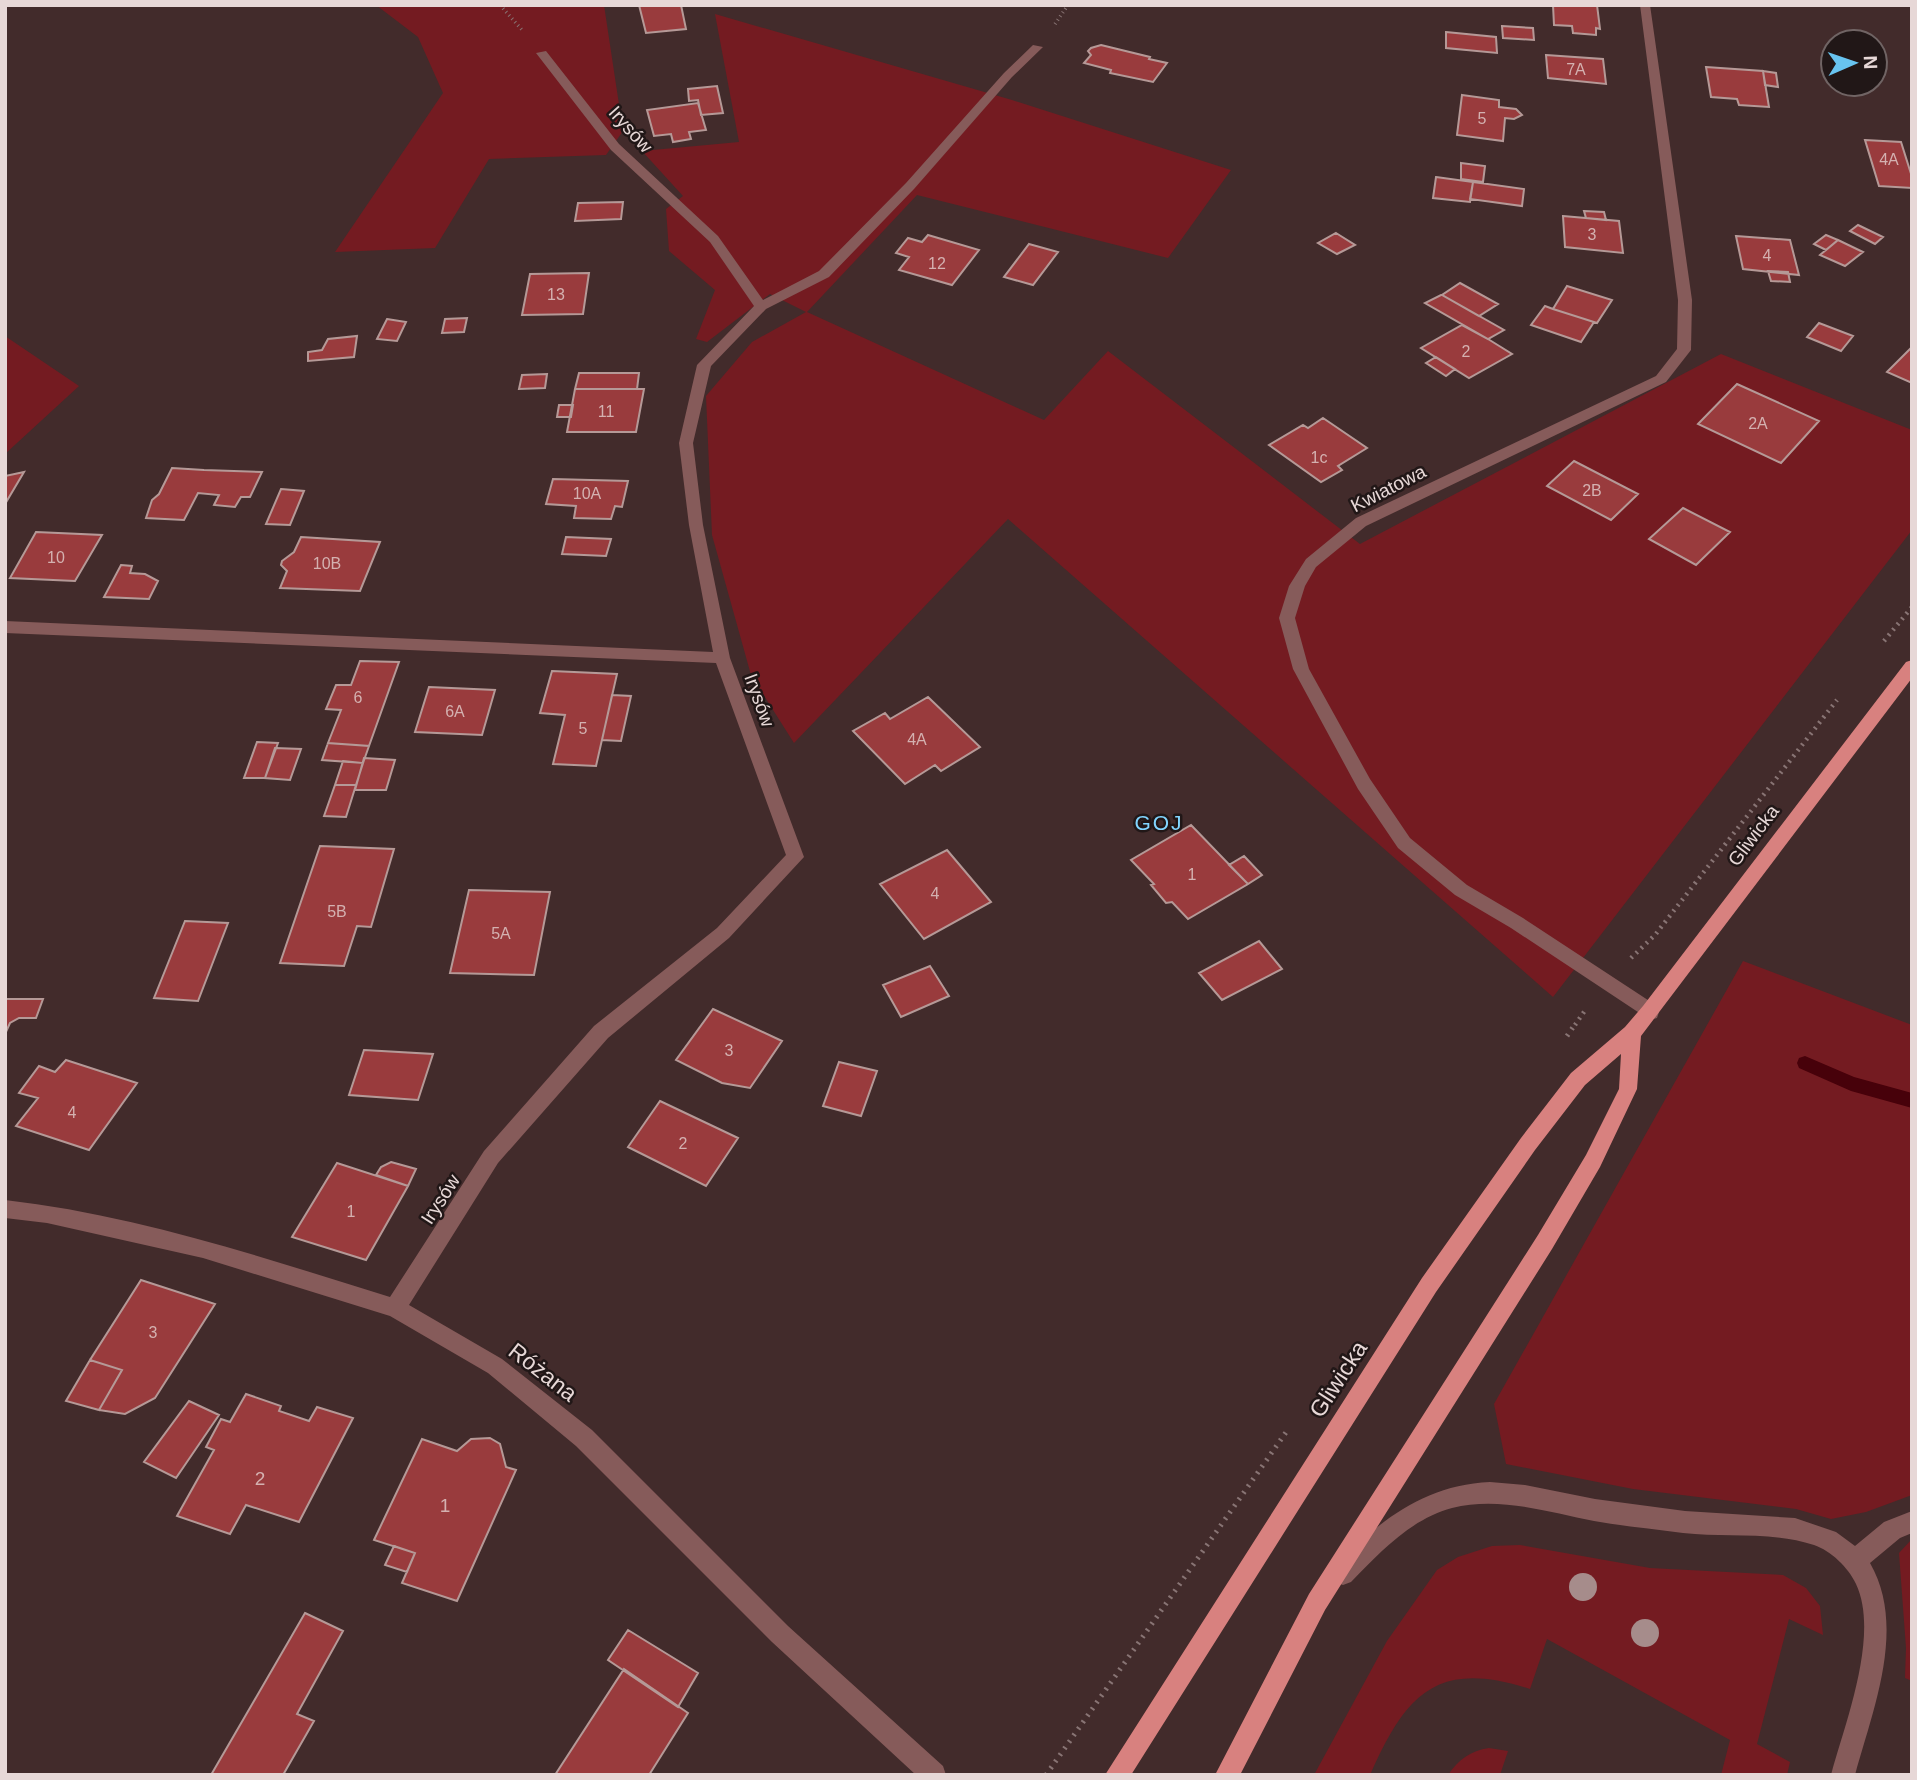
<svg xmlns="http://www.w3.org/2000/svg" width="1917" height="1780" viewBox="0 0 1917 1780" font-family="Arial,sans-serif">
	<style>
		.green { fill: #741b21 }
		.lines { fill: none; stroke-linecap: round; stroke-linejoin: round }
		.stream { fill: #47010a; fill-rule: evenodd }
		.building { fill: #993b3d; stroke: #b59997; stroke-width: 2 }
		.path-far2 { stroke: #887474; stroke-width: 3.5; stroke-dasharray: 1 3.5; stroke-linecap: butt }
		.path-far1 { stroke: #887474; stroke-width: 4.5; stroke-dasharray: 2 5; stroke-linecap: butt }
		.path { stroke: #887474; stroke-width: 5; stroke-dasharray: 2 6; stroke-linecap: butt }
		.minor { fill: #865b5a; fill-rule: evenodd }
		.major { fill: #d8817f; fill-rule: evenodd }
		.tree { fill: #a68c8b }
		.labels { text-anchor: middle; stroke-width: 5; stroke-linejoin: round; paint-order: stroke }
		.number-label { font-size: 16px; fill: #d4b1b0 }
		.street-label { font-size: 19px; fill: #e7d8d7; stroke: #211717 }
		.near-number-label { font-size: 19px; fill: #d4b1b0 }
		.neighbourhood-label { font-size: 21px; letter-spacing: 2px; fill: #82d5ff; stroke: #211717 }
		.near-street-label { font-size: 23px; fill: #e7d8d7; stroke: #211717 }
	</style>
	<rect width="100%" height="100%" fill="#422b2b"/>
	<path class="green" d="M 376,5 L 604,5 L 623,131 L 606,155 L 489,159 L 435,248 L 335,252 L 443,93 L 418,37 Z
		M 715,14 L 1012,100 L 1231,170 L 1168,258 L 917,195 L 807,312 L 1044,420 L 1108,351 L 1360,544 L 1721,354 L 1912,430 L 1912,530 L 1553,997 L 1008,519 L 794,743 L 751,675 L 712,535 L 706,396 L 752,342 L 806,312 L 770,294 L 707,342 L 696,339 L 715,290 L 669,251 L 666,209 L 683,196 L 642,151 L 739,142 Z
		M 5,336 L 79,386 L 5,454 Z
		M 1743,961 L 1912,1025 L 1912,1495 L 1866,1512 L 1831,1519 L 1796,1509 L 1633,1489 L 1506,1464 L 1494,1404 Z
		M 1912,1539 L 1912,1681 L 1905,1678 L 1906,1648 L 1899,1553 Z
		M 1520,1545 L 1650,1568 L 1783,1575 L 1806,1588 L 1820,1606 L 1823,1635 L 1789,1619 L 1757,1744 L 1790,1762 L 1787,1775 L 1721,1775 L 1730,1740 L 1547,1639 L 1530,1689 C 1438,1659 1406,1693 1370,1775 L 1314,1775 L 1387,1641 L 1437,1570 L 1458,1557 L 1492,1546 Z
		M 1489,1748 L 1508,1751 L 1500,1775 L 1448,1775 C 1459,1759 1470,1751 1489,1748 Z"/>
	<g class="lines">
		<path class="stream" d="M 1805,1056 L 1854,1077 L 1912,1093 L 1912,1108 L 1851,1091 L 1799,1068 L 1797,1063 L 1799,1058 Z"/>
	</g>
	<path class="building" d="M 639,5 L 681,5 L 686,29 L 646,33 Z
		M 1553,5 L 1597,5 L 1600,29 L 1596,28 L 1596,35 L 1573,33 L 1572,26 L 1554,25 Z
		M 1502,26 L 1533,28 L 1534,40 L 1503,38 Z
		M 1446,32 L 1496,37 L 1497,53 L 1446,48 Z
		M 1101,45 L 1150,57 L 1149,59 L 1167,63 L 1153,82 L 1110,73 L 1111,70 L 1084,63 L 1091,55 L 1088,51 L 1091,48 Z
		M 1546,55 L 1603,59 L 1606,84 L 1548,78 Z
		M 1706,67 L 1763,71 L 1769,107 L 1739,105 L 1737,99 L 1711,97 Z
		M 1763,71 L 1776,73 L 1778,87 L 1765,85 Z
		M 717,86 L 723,113 L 701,115 L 698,100 L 689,101 L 688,89 Z
		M 1462,95 L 1499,100 L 1499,107 L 1516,109 L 1522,115 L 1514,119 L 1505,118 L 1503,141 L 1457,135 Z
		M 698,103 L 706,130 L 689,132 L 691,139 L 673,142 L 671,134 L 654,136 L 647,110 Z
		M 1865,140 L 1901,142 L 1912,177 L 1912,188 L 1879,186 Z
		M 1461,163 L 1485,166 L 1483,182 L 1461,179 Z
		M 1436,177 L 1473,182 L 1470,202 L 1433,198 Z
		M 1473,182 L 1524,189 L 1522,206 L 1470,199 Z
		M 623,202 L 621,219 L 575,221 L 578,203 Z
		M 1584,211 L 1604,212 L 1606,220 L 1586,218 Z
		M 1563,216 L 1619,221 L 1623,253 L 1565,247 Z
		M 1858,225 L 1883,237 L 1875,244 L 1850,231 Z
		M 1336,233 L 1355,245 L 1337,254 L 1318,243 Z
		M 928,235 L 979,250 L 952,285 L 899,270 L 909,257 L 896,253 L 908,238 L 922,242 Z
		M 1826,235 L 1838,240 L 1826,250 L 1814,244 Z
		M 1736,236 L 1790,240 L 1799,275 L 1743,269 Z
		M 1838,240 L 1863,252 L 1845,266 L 1820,255 Z
		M 1029,244 L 1058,252 L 1033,285 L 1004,277 Z
		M 1768,271 L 1788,272 L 1790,282 L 1771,281 Z
		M 589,273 L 583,314 L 522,315 L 530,274 Z
		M 1460,283 L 1498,304 L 1479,316 L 1442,295 Z
		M 1567,286 L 1612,300 L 1597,323 L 1553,309 Z
		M 1441,295 L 1442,295 L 1504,330 L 1488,339 L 1425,303 Z
		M 1545,306 L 1553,309 L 1594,322 L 1581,342 L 1531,325 Z
		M 467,318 L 464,332 L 442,333 L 445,319 Z
		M 387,319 L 406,322 L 397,341 L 377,339 Z
		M 1819,323 L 1853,336 L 1841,351 L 1807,337 Z
		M 1462,325 L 1488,339 L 1512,354 L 1469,378 L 1421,348 Z
		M 357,336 L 354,357 L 308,361 L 308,352 L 322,350 L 328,339 Z
		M 1912,347 L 1912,383 L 1887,372 Z
		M 1436,357 L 1455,369 L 1446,376 L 1426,363 Z
		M 579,373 L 639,373 L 637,389 L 575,389 Z
		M 547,374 L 545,388 L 519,389 L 522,375 Z
		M 1737,384 L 1819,421 L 1781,463 L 1698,424 Z
		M 575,389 L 644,389 L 636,432 L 567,432 Z
		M 559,405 L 573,405 L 571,417 L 557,417 Z
		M 1323,418 L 1367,448 L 1338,466 L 1342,470 L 1321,482 L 1269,445 L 1303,425 L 1308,428 Z
		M 1574,461 L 1638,494 L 1611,520 L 1547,486 Z
		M 172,468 L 204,470 L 262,472 L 250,497 L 241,497 L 235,507 L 214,505 L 219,495 L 198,493 L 184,520 L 146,518 L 152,500 L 159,494 Z
		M 24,472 L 5,504 L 5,476 Z
		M 553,479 L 628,481 L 622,507 L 615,506 L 611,519 L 574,518 L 576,506 L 546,504 Z
		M 281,489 L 304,491 L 290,525 L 266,524 Z
		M 1683,508 L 1730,532 L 1696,565 L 1649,539 Z
		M 36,532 L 102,535 L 75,581 L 10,578 Z
		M 301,537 L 380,542 L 360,591 L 280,588 L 287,571 L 281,565 L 282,561 L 294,552 Z
		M 566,537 L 611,539 L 606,556 L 562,554 Z
		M 121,565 L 132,566 L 130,573 L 145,574 L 158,581 L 149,599 L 104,597 Z
		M 360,661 L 399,662 L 369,746 L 328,743 L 341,710 L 326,709 L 336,685 L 351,685 Z
		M 552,671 L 617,674 L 596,766 L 553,764 L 565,715 L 540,713 Z
		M 429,687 L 495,690 L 482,735 L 415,732 Z
		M 612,695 L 631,696 L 621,741 L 602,740 Z
		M 928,697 L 980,747 L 941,771 L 935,765 L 905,784 L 853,731 L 885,713 L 890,719 Z
		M 257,742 L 278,743 L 265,778 L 244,778 Z
		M 328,743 L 369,746 L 363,763 L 322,760 Z
		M 275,748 L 301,749 L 290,780 L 265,778 Z
		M 364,758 L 395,760 L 386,790 L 355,790 Z
		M 343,761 L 363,763 L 356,785 L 335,785 Z
		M 335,785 L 356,785 L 346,817 L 324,816 Z
		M 1191,825 L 1248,884 L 1188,919 L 1172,902 L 1166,903 L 1151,885 L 1154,884 L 1131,860 Z
		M 320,846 L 394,849 L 371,927 L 357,926 L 344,966 L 280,963 Z
		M 947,850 L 991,902 L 924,939 L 880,884 Z
		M 1244,856 L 1262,875 L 1248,884 L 1229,865 Z
		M 469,890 L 550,892 L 534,975 L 450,973 Z
		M 185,921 L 228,923 L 198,1001 L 154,998 Z
		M 1259,941 L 1282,969 L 1222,1000 L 1199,973 Z
		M 930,966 L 949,996 L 901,1017 L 883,985 Z
		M 5,999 L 43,999 L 36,1018 L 19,1018 L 10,1023 L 5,1034 Z
		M 713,1009 L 782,1041 L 750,1088 L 722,1083 L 676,1060 Z
		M 364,1050 L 433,1054 L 418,1100 L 349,1095 Z
		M 66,1060 L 137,1083 L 89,1150 L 16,1126 L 38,1098 L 19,1093 L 39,1066 L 55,1072 Z
		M 839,1062 L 877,1071 L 861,1116 L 823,1106 Z
		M 660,1101 L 738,1138 L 706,1186 L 628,1147 Z
		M 391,1162 L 416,1169 L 408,1186 L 376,1175 L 381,1167 Z
		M 337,1163 L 408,1186 L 366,1260 L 292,1237 Z
		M 141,1280 L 215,1304 L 155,1398 L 125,1414 L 99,1410 L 122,1370 L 90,1360 Z
		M 90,1360 L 122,1370 L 99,1410 L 66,1401 Z
		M 246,1394 L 281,1406 L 279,1411 L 309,1421 L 317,1407 L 353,1418 L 299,1522 L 246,1505 L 230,1534 L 177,1516 L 214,1450 L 206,1447 L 221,1419 L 230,1422 Z
		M 189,1401 L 219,1415 L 176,1478 L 144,1462 Z
		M 490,1438 L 500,1444 L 506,1467 L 516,1470 L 457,1601 L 402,1583 L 415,1553 L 374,1540 L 422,1439 L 457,1451 L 471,1439 Z
		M 394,1546 L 415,1553 L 407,1572 L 385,1565 Z
		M 305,1613 L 343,1631 L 297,1714 L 314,1721 L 283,1775 L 211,1775 Z
		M 628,1630 L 698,1673 L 678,1707 L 608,1660 Z
		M 624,1669 L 688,1713 L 649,1775 L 555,1775 Z"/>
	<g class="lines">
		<path class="path-far2" d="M 500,5 L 523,31
			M 1055,24 L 1068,5"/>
		<path class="path-far1" d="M 1884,641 L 1912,607
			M 1631,958 L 1655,935 L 1837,700
			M 1575,1025 L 1586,1009"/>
		<path class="path" d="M 1567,1036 L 1576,1023
			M 1046,1775 L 1289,1428"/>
		<path class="minor" d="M 1640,5 L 1650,5 L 1692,300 L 1691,350 L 1666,382 L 1366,526 L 1316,567 L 1305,586 L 1295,618 L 1309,669 L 1370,779 L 1410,838 L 1467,885 L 1523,918 L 1657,1006 L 1659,1012 L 1657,1018 L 1650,1020 L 1511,928 L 1455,895 L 1398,848 L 1358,789 L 1293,669 L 1279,618 L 1289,586 L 1306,559 L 1356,518 L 1656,376 L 1677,349 L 1678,300 Z
			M 1033,45 L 1043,47 L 1012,77 L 914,189 L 829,277 L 766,309 L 711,366 L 693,443 L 703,525 L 730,658 L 804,857 L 729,938 L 608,1038 L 498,1163 L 409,1305 L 502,1359 L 592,1430 L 788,1626 L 943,1766 L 946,1775 L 916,1775 L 772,1642 L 576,1446 L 488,1373 L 390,1316 L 203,1258 L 47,1223 L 5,1218 L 5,1200 C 137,1215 264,1258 390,1297 L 484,1151 L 594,1026 L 717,928 L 786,855 L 716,663 L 5,633 L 5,621 L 713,652 L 689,525 L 679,443 L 697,365 L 754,306 L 710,242 L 611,150 L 536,53 L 546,51 L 619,144 L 718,236 L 763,300 L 819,271 L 906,183 L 1004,73 Z
			M 1490,1482 L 1525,1485 L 1595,1499 L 1685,1511 L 1795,1518 L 1836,1532 L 1855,1546 L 1884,1522 L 1912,1511 L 1912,1533 L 1900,1538 L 1870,1563 C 1907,1627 1873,1709 1855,1775 L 1831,1775 C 1845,1723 1880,1635 1856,1584 C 1848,1567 1831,1551 1814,1545 C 1772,1531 1726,1538 1683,1533 C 1653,1529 1623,1526 1594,1521 C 1548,1512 1499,1496 1452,1508 C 1411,1519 1380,1552 1351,1582 L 1343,1585 L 1335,1582 L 1332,1574 L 1335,1566 C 1379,1521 1424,1485 1490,1482 Z"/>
		<path class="major" d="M 1912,660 L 1912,678 L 1641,1036 L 1637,1089 L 1600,1167 L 1552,1249 L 1325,1610 L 1240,1775 L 1215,1775 L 1309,1594 L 1538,1235 L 1586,1155 L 1619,1089 L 1621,1054 L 1585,1085 L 1535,1150 L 1436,1292 L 1131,1775 L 1105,1775 L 1422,1278 L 1521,1138 L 1571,1073 L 1625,1027 L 1643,1006 L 1906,662 Z"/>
	</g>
	<g class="tree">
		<circle cx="1583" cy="1587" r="14"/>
		<circle cx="1645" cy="1633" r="14"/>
	</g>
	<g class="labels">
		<g class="number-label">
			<text x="1576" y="75">7A</text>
			<text x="1482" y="124">5</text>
			<text x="1889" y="165">4A</text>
			<text x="1592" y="240">3</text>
			<text x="1767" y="261">4</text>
			<text x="937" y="269">12</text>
			<text x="556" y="300">13</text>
			<text x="1466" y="357">2</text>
			<text x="606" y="417">11</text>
			<text x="1758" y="429">2A</text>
			<text x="1319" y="463">1c</text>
			<text x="1592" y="496">2B</text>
			<text x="587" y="499">10A</text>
			<text x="56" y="563">10</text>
			<text x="327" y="569">10B</text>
			<text x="358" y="703">6</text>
			<text x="455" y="717">6A</text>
			<text x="583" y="734">5</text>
			<text x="917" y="745">4A</text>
			<text x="1192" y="880">1</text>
			<text x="935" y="899">4</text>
			<text x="337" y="917">5B</text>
			<text x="501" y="939">5A</text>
			<text x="729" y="1056">3</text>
			<text x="72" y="1118">4</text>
			<text x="683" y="1149">2</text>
			<text x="351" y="1217">1</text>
			<text x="153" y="1338">3</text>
		</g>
		<g class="street-label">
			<text transform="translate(631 129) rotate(48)" y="7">Irysów</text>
			<text transform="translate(1388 488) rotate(-27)" y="7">Kwiatowa</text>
			<text transform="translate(760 700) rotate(70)" y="7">Irysów</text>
			<text transform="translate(1753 835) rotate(-53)" y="7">Gliwicka</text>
			<text transform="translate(440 1199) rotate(-57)" y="7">Irysów</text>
		</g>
		<g class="near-number-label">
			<text x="260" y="1485">2</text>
			<text x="445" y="1512">1</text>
		</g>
		<g class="neighbourhood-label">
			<text x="1159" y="830">GOJ</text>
		</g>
		<g class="near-street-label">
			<text transform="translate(543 1372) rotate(38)" y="8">Różana</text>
			<text transform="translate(1338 1379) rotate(-57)" y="8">Gliwicka</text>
		</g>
	</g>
	<rect width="1917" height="1780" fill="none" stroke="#e7d8d7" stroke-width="14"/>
	<g transform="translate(1854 63) rotate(88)"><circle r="33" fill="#211717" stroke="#706464" stroke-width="2"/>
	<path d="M0-5L12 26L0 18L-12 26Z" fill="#68c4f0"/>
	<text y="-10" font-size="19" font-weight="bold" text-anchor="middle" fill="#e7d8d7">N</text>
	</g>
</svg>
